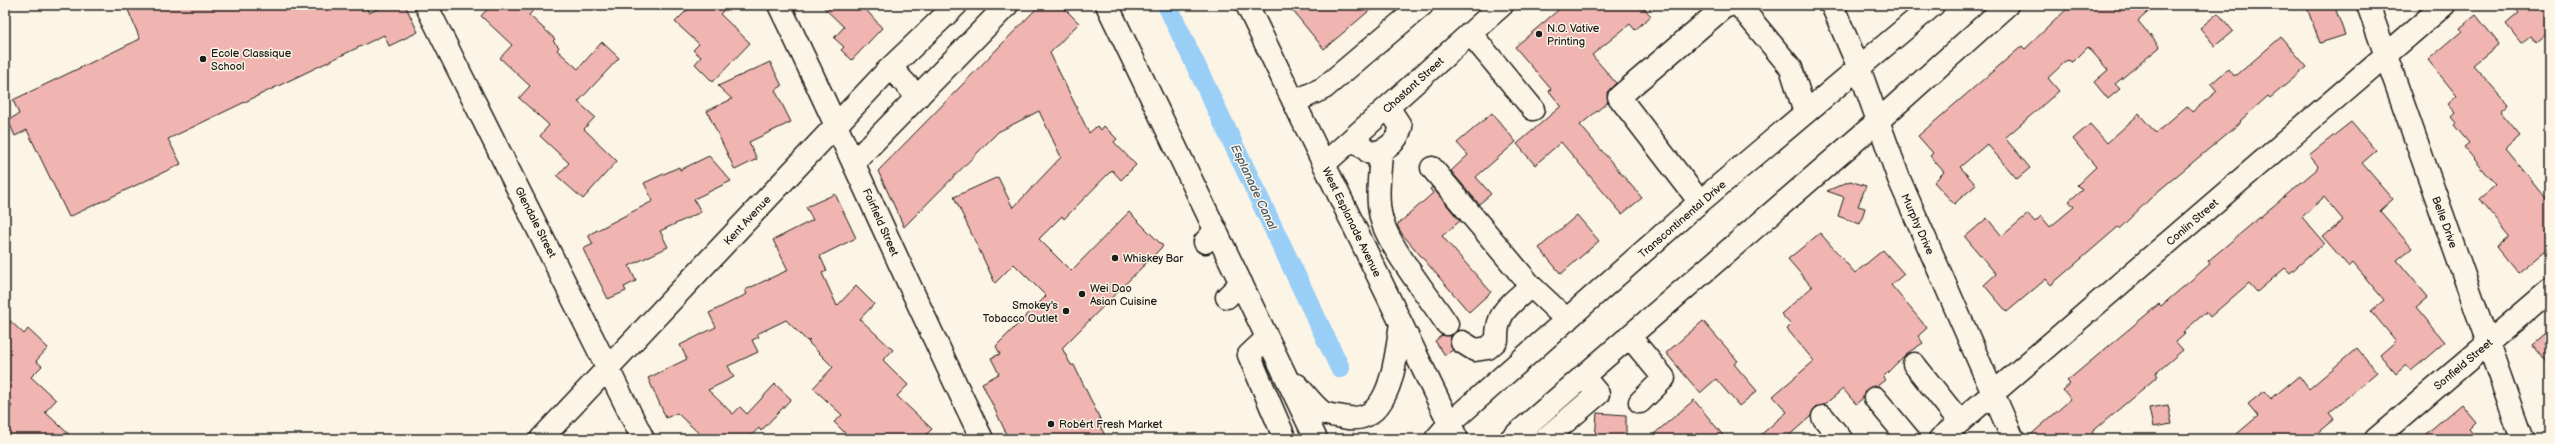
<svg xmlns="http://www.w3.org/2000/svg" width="2555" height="444" viewBox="0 0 2555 444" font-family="'Balsamiq Sans',sans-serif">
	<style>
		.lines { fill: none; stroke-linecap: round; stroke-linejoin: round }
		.canal { stroke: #99cef7; stroke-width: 20 }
		.building { fill: #f0b5b0; stroke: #1c1c1c }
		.minor-casing { stroke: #1c1c1c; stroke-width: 25 }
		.major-casing { stroke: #1c1c1c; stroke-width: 25 }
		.minor { stroke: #fcf5e5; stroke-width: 22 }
		.major { stroke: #fcf5e5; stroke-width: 22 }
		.poi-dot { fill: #1c1c1c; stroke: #fcf5e5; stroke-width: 1.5 }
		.labels { text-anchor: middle; stroke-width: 3; stroke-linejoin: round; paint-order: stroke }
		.poi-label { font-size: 11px; fill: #1c1c1c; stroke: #fcf5e5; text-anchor: start }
		.street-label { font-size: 11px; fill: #1c1c1c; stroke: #fcf5e5 }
		.water-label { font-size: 12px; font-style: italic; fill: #485a69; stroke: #fcf5e5 }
	</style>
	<rect width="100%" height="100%" fill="#fcf5e5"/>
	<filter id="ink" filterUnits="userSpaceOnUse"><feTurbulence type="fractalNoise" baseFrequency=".025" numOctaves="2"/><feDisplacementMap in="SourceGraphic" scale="8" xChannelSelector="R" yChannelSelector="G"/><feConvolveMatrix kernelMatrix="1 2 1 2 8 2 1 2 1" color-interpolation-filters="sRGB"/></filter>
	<g filter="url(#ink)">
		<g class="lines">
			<path class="canal" d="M 1167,5 L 1340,368"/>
		</g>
		<path class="building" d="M 126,5 L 365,5 L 369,13 L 386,5 L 405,5 L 418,32 L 389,46 L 384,35 L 168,139 L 181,164 L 69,217 L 27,130 L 15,136 L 8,120 L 19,114 L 13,100 L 140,39 Z
			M 491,5 L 538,5 L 529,15 L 555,39 L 553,41 L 559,47 L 557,50 L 578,69 L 602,42 L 619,58 L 578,102 L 595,117 L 584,129 L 617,161 L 583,199 L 557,176 L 569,163 L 540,136 L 549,125 L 519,98 L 530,86 L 500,58 L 512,45 L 481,16 Z
			M 692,5 L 729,5 L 720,14 L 750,43 L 713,82 L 695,64 L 701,57 L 693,50 L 699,44 L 675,22 Z
			M 821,5 L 862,5 L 882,28 L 852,60 L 841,50 L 844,47 L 834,38 L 844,27 Z
			M 1040,5 L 1061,5 L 1079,23 L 1050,53 L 1089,133 L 1097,126 L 1101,130 L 1104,126 L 1117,139 L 1114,142 L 1136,165 L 1121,180 L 1112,170 L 1064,219 L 1062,216 L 1039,239 L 1071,271 L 1129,212 L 1163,246 L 1062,348 L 1071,365 L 1074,365 L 1101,421 L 1099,424 L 1107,439 L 1009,439 L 982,383 L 999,374 L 991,358 L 1000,354 L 996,346 L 1046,296 L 1014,264 L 995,283 L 954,197 L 998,177 L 1013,208 L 1061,157 L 1039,111 L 998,132 L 904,227 L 878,171 Z
			M 1288,5 L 1376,5 L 1324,49 Z
			M 1564,5 L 1641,5 L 1651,16 L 1635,30 L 1630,24 L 1592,55 L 1616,83 L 1607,92 L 1608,102 L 1580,125 L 1642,198 L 1622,214 L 1561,142 L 1535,165 L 1517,144 L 1561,106 L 1549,91 L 1551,89 L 1515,47 Z
			M 2071,5 L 2156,5 L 2138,21 L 2160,47 L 2115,84 L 2120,89 L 2108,99 L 2094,82 L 2108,70 L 2088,47 L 2073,62 L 2067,60 L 2048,78 L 2059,91 L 2005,138 L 2030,168 L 2017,179 L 1987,144 L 1960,167 L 1976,185 L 1954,204 L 1934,182 L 1944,172 L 1930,156 L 1933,153 L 1918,136 L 2022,46 L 2025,49 Z
			M 2306,5 L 2334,5 L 2345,35 L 2320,43 Z
			M 2512,5 L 2550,5 L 2550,31 L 2536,43 L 2530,36 L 2521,43 L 2506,24 L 2519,13 Z
			M 2218,13 L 2233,31 L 2215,46 L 2200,28 Z
			M 2476,15 L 2499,44 L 2473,65 L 2508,104 L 2500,111 L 2520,135 L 2505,148 L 2550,203 L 2550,247 L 2518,273 L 2497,247 L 2510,236 L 2479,199 L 2496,185 L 2464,147 L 2469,143 L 2454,125 L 2457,123 L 2452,117 L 2456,113 L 2448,104 L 2457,96 L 2428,60 L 2462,31 L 2460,28 Z
			M 2281,37 L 2307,67 L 2270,98 L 2268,96 L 2240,121 L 2241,122 L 2156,193 L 2119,229 L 2118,227 L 2051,285 L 2046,279 L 2007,312 L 1984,285 L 1996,274 L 1965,237 L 1987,218 L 2002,236 L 2028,214 L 2035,222 L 2041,216 L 2050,227 L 2074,207 L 2069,201 L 2082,190 L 2077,185 L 2096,167 L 2073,139 L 2090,124 L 2107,143 L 2139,114 L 2156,133 L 2187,106 L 2192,112 L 2217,91 L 2211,84 L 2228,69 L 2233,75 L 2237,75 Z
			M 770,62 L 782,86 L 775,90 L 791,122 L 749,142 L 757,159 L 735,170 L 707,111 L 732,99 L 718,86 Z
			M 1492,113 L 1516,142 L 1476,177 L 1491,194 L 1479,204 L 1451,171 L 1468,155 L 1457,143 Z
			M 2351,122 L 2376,151 L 2362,163 L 2393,199 L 2380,211 L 2412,248 L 2397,260 L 2428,297 L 2416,307 L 2445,342 L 2411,371 L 2406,365 L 2396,374 L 2380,355 L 2396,341 L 2371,311 L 2384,300 L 2353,263 L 2349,267 L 2323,237 L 2343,220 L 2324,197 L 2302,217 L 2324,243 L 2290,273 L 2285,268 L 2257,292 L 2249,283 L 2210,317 L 2206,312 L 2183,332 L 2185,334 L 2176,342 L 2183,350 L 2156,373 L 2158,376 L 2092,432 L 2098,439 L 2026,439 L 2071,399 L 2063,390 L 2070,384 L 2067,381 L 2159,304 L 2161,306 L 2210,264 L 2208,261 L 2316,170 L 2318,166 L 2309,155 Z
			M 709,156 L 731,181 L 694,199 L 701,212 L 660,231 L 668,247 L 629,266 L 636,281 L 624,287 L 626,291 L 608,299 L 583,249 L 593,244 L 588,235 L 653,201 L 644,183 L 679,167 L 680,170 Z
			M 1850,181 L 1866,186 L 1858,206 L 1865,208 L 1860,224 L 1838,216 L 1844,197 L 1827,191 Z
			M 1432,187 L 1460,221 L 1442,236 L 1491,292 L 1469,312 L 1402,234 L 1397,225 L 1433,193 L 1430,189 Z
			M 835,194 L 856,238 L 820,256 L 827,271 L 822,273 L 837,306 L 856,286 L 874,304 L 860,319 L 893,350 L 883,360 L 908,385 L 897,396 L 932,429 L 922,439 L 851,439 L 834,422 L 842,415 L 813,388 L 833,367 L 808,342 L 810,340 L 807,341 L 786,320 L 757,334 L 759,337 L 752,340 L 758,352 L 728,366 L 734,377 L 708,390 L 733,414 L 740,407 L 747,414 L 775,384 L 791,399 L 761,431 L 759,428 L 747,439 L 705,439 L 677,413 L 666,418 L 648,378 L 687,359 L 680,345 L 716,327 L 709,313 L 747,294 L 745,290 L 788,270 L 773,240 L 813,220 L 806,207 Z
			M 1577,215 L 1599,241 L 1561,274 L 1539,248 Z
			M 1820,233 L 1855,273 L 1883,250 L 1904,274 L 1891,285 L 1927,328 L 1918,336 L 1923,343 L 1906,354 L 1883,377 L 1885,380 L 1877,386 L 1867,389 L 1863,398 L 1856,404 L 1843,389 L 1824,405 L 1815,408 L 1811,416 L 1785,439 L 1756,439 L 1787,412 L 1773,396 L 1814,361 L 1787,329 L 1791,325 L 1781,314 L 1812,287 L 1788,259 Z
			M 5,316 L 24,334 L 28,329 L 48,348 L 36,361 L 42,366 L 31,377 L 56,400 L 45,412 L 74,439 L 13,439 L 5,431 L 5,414 L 12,406 L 5,399 Z
			M 1703,321 L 1738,361 L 1734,364 L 1757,391 L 1739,406 L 1716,379 L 1700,393 L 1666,353 Z
			M 2550,329 L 2550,366 L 2532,344 Z
			M 1442,335 L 1451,336 L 1450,342 L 1453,350 L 1445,355 L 1435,341 Z
			M 2357,348 L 2377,372 L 2329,413 L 2334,419 L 2310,439 L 2231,439 L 2258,416 L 2248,404 L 2264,391 L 2271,399 L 2299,376 L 2309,389 Z
			M 1694,400 L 1726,439 L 1648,439 Z
			M 2461,404 L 2476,422 L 2469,429 L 2477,439 L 2420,439 Z
			M 2168,405 L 2172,424 L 2153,427 L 2149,408 Z
			M 1597,413 L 1626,415 L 1626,439 L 1595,439 Z"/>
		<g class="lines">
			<defs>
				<path id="minor" d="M 426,5 L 643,439
					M 779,5 C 849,149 912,295 982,439
					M 1739,5 L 1791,68 L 1805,113
					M 1832,5 L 1859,68 L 1899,179 L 2013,439
					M 2368,5 L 2522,439
					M 1470,33 L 1533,109
					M 891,68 L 918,97
					M 1294,102 L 1324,88 L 1422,5
					M 1353,138 L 1370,153 C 1386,152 1397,142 1401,127 L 1388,107
					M 1381,152 C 1380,174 1376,196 1381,217 C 1387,245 1430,298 1447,324
					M 854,162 L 1007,5
					M 1324,164 L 1502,5
					M 1432,168 L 1531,286 L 1567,320
					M 1700,202 L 1619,97 L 1724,7 L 1731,5
					M 1205,242 L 1216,230
					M 1227,297 L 1241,283
					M 1629,336 L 1664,378 L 1640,402
					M 1267,338 L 1249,355 L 1285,439
					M 1462,342 L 1475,350 L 1488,348 L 1497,340 C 1496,311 1511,304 1531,286
					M 1914,364 L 1960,422
					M 1875,398 L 1909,439
					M 1823,417 L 1841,439
					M 541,439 L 887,71 L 956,5
					M 1436,439 L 1449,424 L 1695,206 L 1933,5
					M 1511,439 L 1878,121 L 2007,5
					M 1545,439 L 1598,394 L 1583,376
					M 1940,439 L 2444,5
					M 2376,439 L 2550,290"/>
				<path id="major" d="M 1107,5 L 1316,439
					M 1247,5 L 1457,439
					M 1297,385 C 1305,394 1313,405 1322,412 C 1327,415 1337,416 1343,417 C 1392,429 1396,354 1401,323"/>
			</defs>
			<use href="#minor" class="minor-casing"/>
			<use href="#major" class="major-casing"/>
			<use href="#minor" class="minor"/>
			<use href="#major" class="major"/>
		</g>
	</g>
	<g class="poi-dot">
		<circle cx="1539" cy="34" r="4"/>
		<circle cx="203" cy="59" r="4"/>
		<circle cx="1115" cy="258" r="4"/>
		<circle cx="1082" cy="294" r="4"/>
		<circle cx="1066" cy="311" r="4"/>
		<circle cx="1051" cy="424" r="4"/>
	</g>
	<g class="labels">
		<g class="poi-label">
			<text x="1547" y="32">N.O. Vative<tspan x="1547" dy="13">Printing</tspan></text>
			<text x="211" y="57">Ecole Classique<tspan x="211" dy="13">School</tspan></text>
			<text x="1123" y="262">Whiskey Bar</text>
			<text x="1090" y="292">Wei Dao<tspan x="1090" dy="13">Asian Cuisine</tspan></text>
			<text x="1058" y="309" text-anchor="end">Smokey's<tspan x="1058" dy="13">Tobacco Outlet</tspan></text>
			<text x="1059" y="428">Robért Fresh Market</text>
		</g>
		<g class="street-label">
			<text transform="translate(1413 85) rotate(-42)" y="4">Chastant Street</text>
			<text transform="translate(1682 219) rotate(-41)" y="4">Transcontinental Drive</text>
			<text transform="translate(747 220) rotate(-47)" y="4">Kent Avenue</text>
			<text transform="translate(536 222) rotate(63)" y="4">Glendale Street</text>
			<text transform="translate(881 222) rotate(66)" y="4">Fairfield Street</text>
			<text transform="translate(1352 222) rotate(64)" y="4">West Esplanade Avenue</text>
			<text transform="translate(2192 222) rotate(-41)" y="4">Conlin Street</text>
			<text transform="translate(2445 222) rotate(70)" y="4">Belle Drive</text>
			<text transform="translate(1918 224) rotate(66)" y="4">Murphy Drive</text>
			<text transform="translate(2463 364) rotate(-40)" y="4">Sonfield Street</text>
		</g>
		<g class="water-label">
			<text transform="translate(1254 187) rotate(65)" y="4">Esplanade Canal</text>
		</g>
	</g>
	<rect width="2555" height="444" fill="none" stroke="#fcf5e5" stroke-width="20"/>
	<rect x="10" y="10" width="2535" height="424" fill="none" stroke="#1c1c1c" stroke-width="1.5" filter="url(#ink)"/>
</svg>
